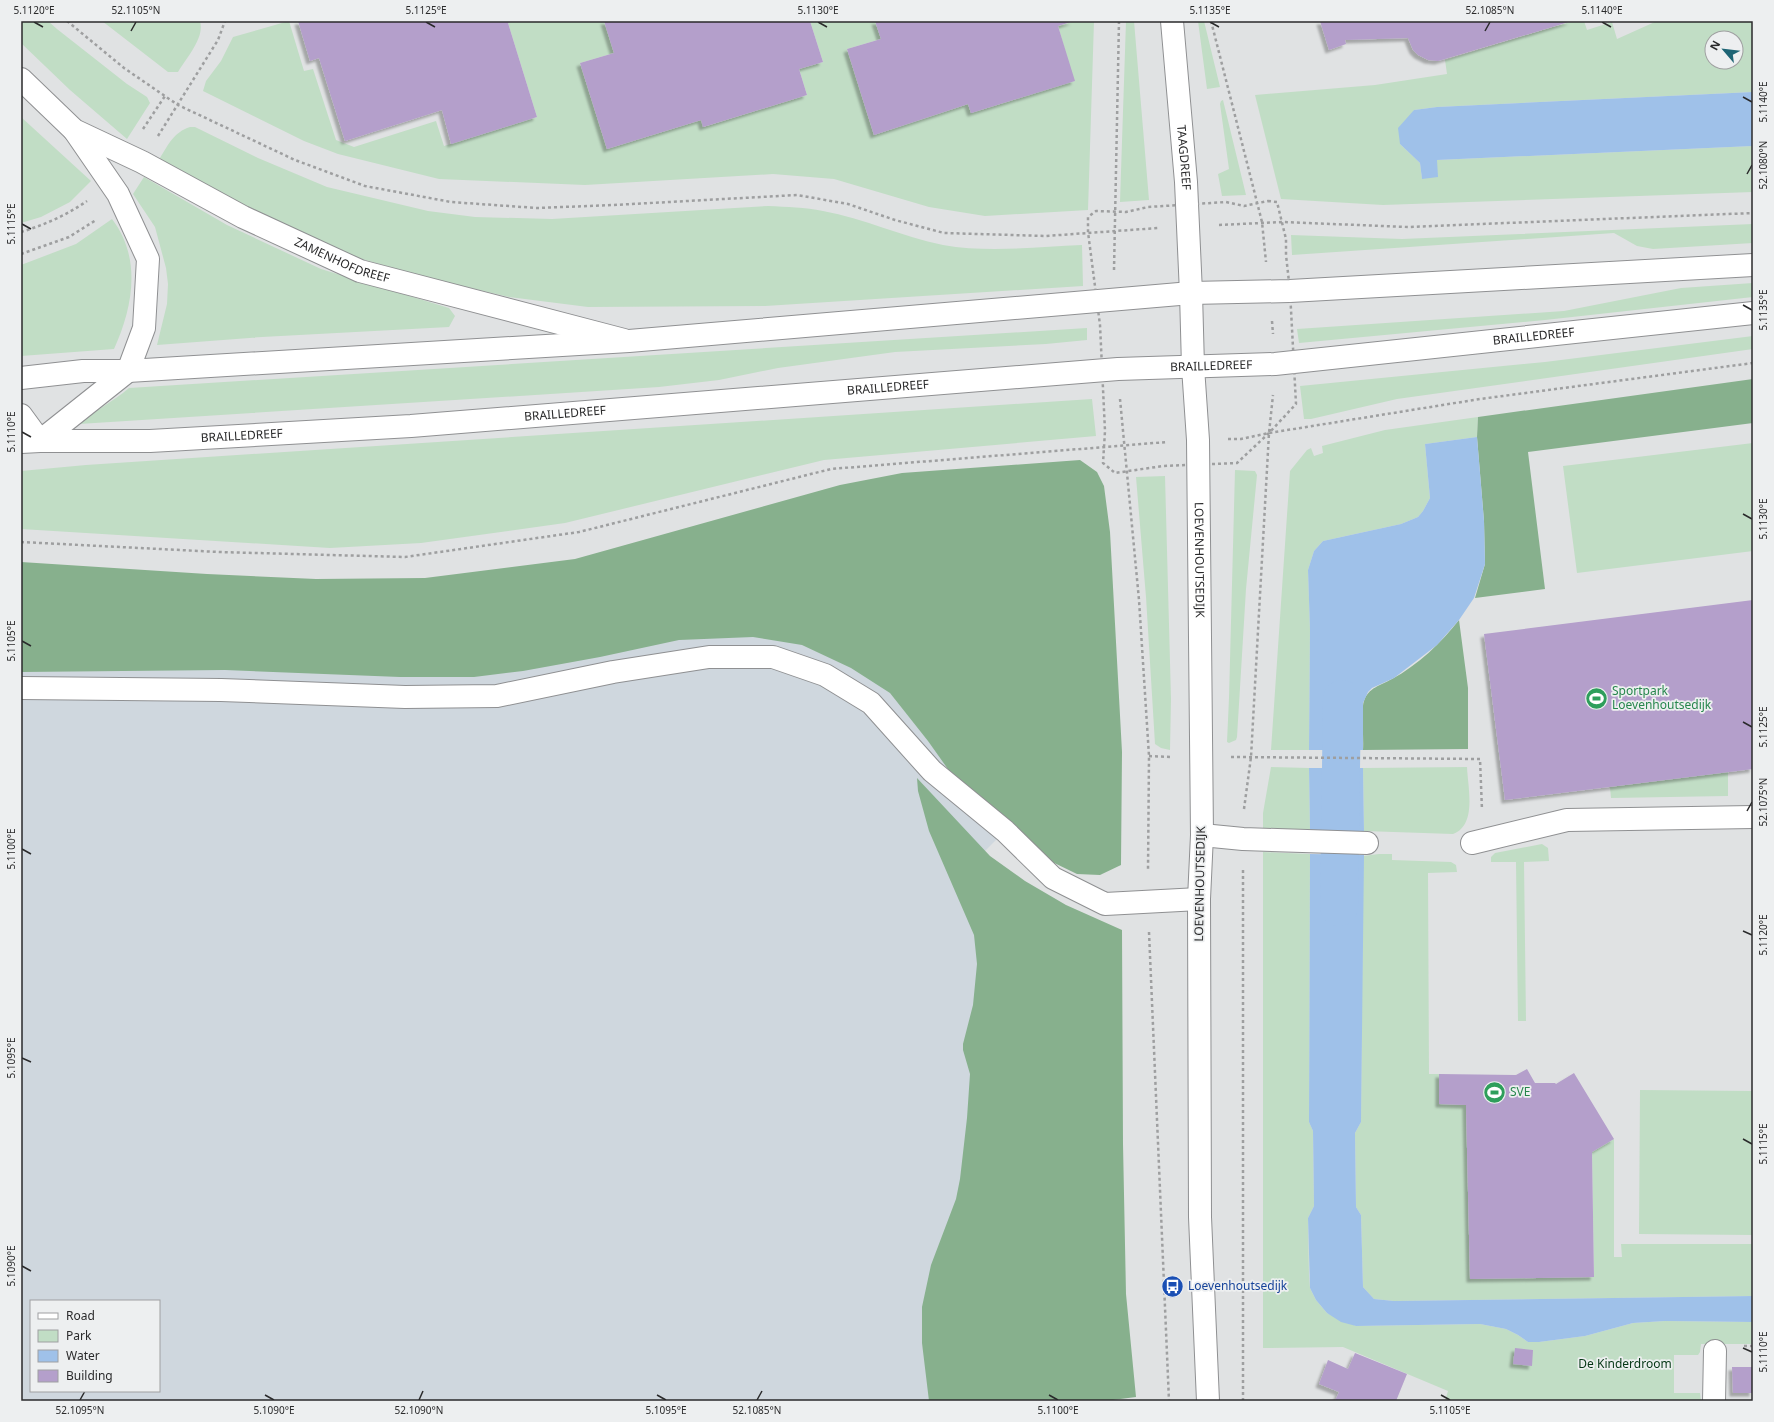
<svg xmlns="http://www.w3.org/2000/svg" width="1774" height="1422" viewBox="0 0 1774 1422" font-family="'Noto Sans',sans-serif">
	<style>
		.built { fill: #cfd7de; fill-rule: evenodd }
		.green { fill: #c1ddc5; fill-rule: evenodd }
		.forest { fill: #87b08d }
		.water { fill: #9fc1e9 }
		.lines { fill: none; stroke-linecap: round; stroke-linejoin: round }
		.canal { stroke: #9fc1e9; stroke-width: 38 }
		.building { fill: #b49fcb; filter: url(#shadow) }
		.minor-casing { stroke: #8f9092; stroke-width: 24 }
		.major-casing { stroke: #8f9092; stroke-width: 24 }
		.path { stroke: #9e9fa0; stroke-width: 2.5; stroke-dasharray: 3 3; stroke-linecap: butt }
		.minor { stroke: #fff; stroke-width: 22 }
		.major { stroke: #fff; stroke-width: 22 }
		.ticks { fill: none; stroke: #2a2a2b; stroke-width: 1.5 }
		.labels { text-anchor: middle; stroke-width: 3.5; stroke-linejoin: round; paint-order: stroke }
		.street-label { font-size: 12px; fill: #2a2a2b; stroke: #edeff0 }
		.leisure-label { font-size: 12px; fill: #27864d; stroke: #edeff0; text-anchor: start }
		.transit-label { font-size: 12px; fill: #164399; stroke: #edeff0; text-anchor: start }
		.park-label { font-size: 12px; fill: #053715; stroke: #edeff0 }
		.neatline { fill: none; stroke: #2a2a2b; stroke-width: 1.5 }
		.ticks-label { font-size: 10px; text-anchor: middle; fill: #2a2a2b }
	</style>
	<defs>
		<filter id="shadow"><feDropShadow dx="-3.5" dy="3.5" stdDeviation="1" flood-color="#0004"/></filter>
	</defs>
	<rect width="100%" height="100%" fill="#e0e2e3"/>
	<path class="built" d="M 875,598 L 1005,831 L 985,851 L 1030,1401 L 21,1401 L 21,627 ZM 31,1301 L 159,1301 L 159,1391 L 31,1391 Z"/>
	<path class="green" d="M 21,21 L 48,21 L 57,29 L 127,84 L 147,97 L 150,103 L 127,139 L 70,90 L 21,43 Z
		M 102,21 L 200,21 C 205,38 186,58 178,72 L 168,72 Z
		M 289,21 L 304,71 L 313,69 L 336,140 L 354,147 L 436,121 L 444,146 L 537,117 L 508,23 L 514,21 L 604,21 L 614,53 L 580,63 L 607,149 L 701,120 L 704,127 L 807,95 L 799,69 L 823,62 L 810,21 L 875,21 L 881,39 L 847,49 L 874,135 L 968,104 L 971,113 L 1074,81 L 1058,26 L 1075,21 L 1094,21 L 1088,210 L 985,216 L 929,207 L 834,179 L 773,174 L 585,185 L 439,179 L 338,154 L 304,141 L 203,91 L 206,81 L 221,61 L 233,37 Z
		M 1126,21 L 1134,21 L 1149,200 L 1120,202 Z
		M 1198,21 L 1204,21 L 1220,87 L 1207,89 Z
		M 1573,21 L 1584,21 L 1587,30 L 1612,22 L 1617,39 L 1657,21 L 1753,21 L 1753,92 L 1437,107 L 1414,110 L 1400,144 L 1420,163 L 1422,179 L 1437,160 L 1753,146 L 1753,192 L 1383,205 L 1281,199 L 1255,95 L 1375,85 L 1447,74 L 1445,60 ZM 1712,38 L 1736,38 L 1736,62 L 1712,62 Z
		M 1223,100 L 1246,195 L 1222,196 L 1218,174 L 1229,169 L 1220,104 L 1221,101 Z
		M 21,117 L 91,181 L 70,202 L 41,217 L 21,223 Z
		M 190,127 L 195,127 L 258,158 L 327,187 L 428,211 L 475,217 L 552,219 L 768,206 C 787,207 805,207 823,211 C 864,218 902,237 943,245 C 988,253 1036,247 1082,245 L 1083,286 L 765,306 L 588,307 L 509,297 L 424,277 L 355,257 L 272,220 L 161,161 L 160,158 C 168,145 174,132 190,127 Z
		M 144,177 L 227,225 L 321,269 L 449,308 L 455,316 L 449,327 L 262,337 L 157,345 L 167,304 L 168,284 L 166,268 L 155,227 L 133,194 Z
		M 112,219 C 142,258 133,307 114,349 L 21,356 L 21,265 L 76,244 Z
		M 1753,224 L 1753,243 L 1653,249 L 1637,246 L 1614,233 L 1292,255 L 1291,235 L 1402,239 Z
		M 1753,283 L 1753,297 L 1545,320 L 1299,343 L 1297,329 L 1564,311 L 1681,288 Z
		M 1087,328 L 1087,340 L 1046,344 L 895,352 L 778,368 L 719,380 L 659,387 L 79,424 C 95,410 113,402 129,388 Z
		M 1753,336 L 1753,349 L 1397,399 L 1311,419 L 1304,419 L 1300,386 L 1545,362 Z
		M 1092,399 L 1096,436 L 824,460 L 565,523 L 421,543 L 330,548 L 21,529 L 21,471 L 86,465 Z
		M 1478,417 L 1477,437 L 1425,444 L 1430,498 L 1423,511 L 1418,517 L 1401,524 L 1323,541 L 1314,551 L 1308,570 L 1310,630 L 1309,750 L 1271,750 L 1290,471 L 1307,450 L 1311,448 L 1314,456 L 1323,453 L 1322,446 L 1385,430 Z
		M 1753,443 L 1753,551 L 1577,573 L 1563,466 Z
		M 1235,470 L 1255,471 L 1257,475 L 1246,589 L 1237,737 L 1236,740 L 1229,743 L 1227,742 L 1229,698 Z
		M 1165,476 L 1171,699 L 1170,750 L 1161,748 L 1155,744 L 1146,597 L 1136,477 Z
		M 1271,767 L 1309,768 L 1310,830 L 1263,829 L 1263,813 Z
		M 1467,767 C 1468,788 1477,825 1453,834 L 1364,831 L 1363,768 Z
		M 1728,772 L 1728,796 L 1611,798 L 1610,787 Z
		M 1542,844 L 1548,848 L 1549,861 L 1524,862 L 1526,1021 L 1518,1021 L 1516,862 L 1491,862 L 1491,857 L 1495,853 Z
		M 1263,852 L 1310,854 L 1309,1122 L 1313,1131 L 1314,1206 L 1308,1218 L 1309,1275 L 1310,1288 L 1316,1300 L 1327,1313 L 1356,1326 L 1480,1324 L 1506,1329 L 1518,1335 L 1528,1342 L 1539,1342 L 1585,1336 L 1633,1323 L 1665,1321 L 1753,1322 L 1753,1344 L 1701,1344 L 1700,1352 L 1698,1355 L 1674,1355 L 1674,1393 L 1700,1393 L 1701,1401 L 1445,1401 L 1448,1391 L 1343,1347 L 1263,1348 Z
		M 1379,854 L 1392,854 L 1392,860 L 1451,862 L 1456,865 L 1457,872 L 1428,873 L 1429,1074 L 1439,1074 L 1439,1104 L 1466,1105 L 1470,1279 L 1594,1277 L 1592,1152 L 1614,1139 L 1614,1257 L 1622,1257 L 1621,1244 L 1753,1244 L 1753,1296 L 1394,1301 L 1374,1299 L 1363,1287 L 1361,1215 L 1356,1207 L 1355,1133 L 1361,1122 L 1363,856 Z
		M 1640,1090 L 1753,1091 L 1753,1235 L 1639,1234 Z"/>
	<path class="forest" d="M 1753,379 L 1753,423 L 1528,452 L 1545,589 L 1475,598 L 1485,564 L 1484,521 L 1477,437 L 1478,417 Z
		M 1080,460 L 1097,472 L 1104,486 L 1110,532 L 1122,752 L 1121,865 L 1100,875 L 1077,874 L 1044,858 L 950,772 L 928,741 L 890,693 L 851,668 L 802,645 L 753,637 L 679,640 L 600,657 L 523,671 L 474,677 L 400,677 L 225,670 L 21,672 L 21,562 L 207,574 L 316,579 L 425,578 L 575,559 L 840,485 L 902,473 Z
		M 1459,620 L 1468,688 L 1468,749 L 1363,750 C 1364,739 1361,709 1364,701 C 1368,688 1381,685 1392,679 C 1418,665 1441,643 1459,620 Z
		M 917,778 L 990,856 L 1025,881 L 1066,905 L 1122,930 L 1123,1144 L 1126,1294 L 1136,1397 L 1105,1401 L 929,1401 L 922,1343 L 922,1307 L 931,1265 L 956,1199 L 960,1179 L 967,1118 L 970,1074 L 963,1050 L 963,1044 L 973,1005 L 977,964 L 974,935 L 929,831 L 918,791 Z"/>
	<path class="water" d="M 1753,92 L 1753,146 L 1437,160 L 1438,177 L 1422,179 L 1420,163 L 1400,144 L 1398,128 L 1414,110 L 1437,107 Z
		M 1477,437 L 1484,521 L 1485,564 L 1474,598 L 1459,620 L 1437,645 L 1394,678 L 1372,688 L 1368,692 L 1363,703 L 1363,750 L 1309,750 L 1310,630 L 1308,570 L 1314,551 L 1323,541 L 1401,524 L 1418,517 L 1423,511 L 1430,498 L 1425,444 Z
		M 1309,768 L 1363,768 L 1364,831 L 1310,830 Z
		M 1310,854 L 1364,855 L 1361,1122 L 1355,1133 L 1356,1207 L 1361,1215 L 1363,1287 L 1374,1299 L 1394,1301 L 1753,1296 L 1753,1322 L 1665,1321 L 1633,1323 L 1585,1336 L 1539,1342 L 1528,1342 L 1518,1335 L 1506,1329 L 1480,1324 L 1356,1326 L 1341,1322 L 1327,1313 L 1316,1300 L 1310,1288 L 1308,1218 L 1314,1206 L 1313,1131 L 1309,1122 Z"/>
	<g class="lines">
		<path class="canal" d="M 1339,907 L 1342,699"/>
	</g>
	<path class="building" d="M 298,21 L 513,21 L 508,23 L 537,117 L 451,144 L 442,110 L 345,141 L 319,58 L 310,61 Z
		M 604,21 L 810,21 L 823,62 L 799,69 L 807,95 L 703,127 L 701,120 L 607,149 L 580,63 L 614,53 Z
		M 875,21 L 1074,21 L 1058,26 L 1075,81 L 971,113 L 968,104 L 874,135 L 847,49 L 881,39 Z
		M 1320,21 L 1572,21 L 1438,61 L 1428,60 L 1418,55 L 1413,50 L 1408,38 L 1345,40 L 1346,44 L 1329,50 Z
		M 1753,600 L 1753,769 L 1505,800 L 1484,634 Z
		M 1527,1069 L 1535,1083 L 1555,1083 L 1556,1084 L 1574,1073 L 1614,1139 L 1592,1152 L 1594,1277 L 1470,1279 L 1466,1105 L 1439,1104 L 1439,1074 L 1516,1075 Z
		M 1515,1348 L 1533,1350 L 1532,1366 L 1513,1364 Z
		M 1355,1353 L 1407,1374 L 1396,1401 L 1335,1401 L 1339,1392 L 1319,1384 L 1328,1360 L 1348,1369 Z
		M 1732,1367 L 1753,1367 L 1753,1393 L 1733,1393 Z"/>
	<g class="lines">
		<defs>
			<g id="minor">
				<path id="s1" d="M 1172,21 L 1186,182 L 1191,293"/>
				<path id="s2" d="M 21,79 L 74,130 L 142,162 L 243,217 L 360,271 L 624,340"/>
				<path id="s3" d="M 1193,367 L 1198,440 L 1202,835 L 1199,899 L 1200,1217 L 1208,1401"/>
				<path d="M 21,415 L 40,441 L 128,371 L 144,328 L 148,259 L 118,194 L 74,130"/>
				<path d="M 21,688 L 221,690 L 405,697 L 497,696 L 613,672 L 709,657 L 773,657 L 825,675 L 871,703 L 932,771 L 1005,831 L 1053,878 L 1105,904 L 1199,899"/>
				<path d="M 1202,835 L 1243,839 L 1367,843"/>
				<path d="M 1472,843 L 1567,820 L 1753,817"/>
				<path d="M 1714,1401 L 1715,1351"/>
			</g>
			<g id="major">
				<path d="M 1191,293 L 1193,367"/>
				<path d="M 21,378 L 83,371 L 128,371 L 629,341 L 1191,293 L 1290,291 L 1753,265"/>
				<path id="s4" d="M 21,442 L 40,441 L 150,441 L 411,426 L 1118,369 L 1275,364 L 1753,313"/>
			</g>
		</defs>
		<use href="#minor" class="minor-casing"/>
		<use href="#major" class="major-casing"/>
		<path class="path" d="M 67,21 L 124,68 L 178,105 L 295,160 L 365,186 L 451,202 L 537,208 L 614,205 L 797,195 L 848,204 L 895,220 L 944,233 L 1046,236 L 1158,228
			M 1211,21 L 1262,222 L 1266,262
			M 143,129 L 165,96
			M 158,136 L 218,40 L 225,21
			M 1268,201 L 1277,202 L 1286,239 L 1286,255 L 1290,291 L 1296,404 L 1269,433 L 1237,463 L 1163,466 L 1115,473 L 1103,463 L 1105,431 L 1100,325 L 1088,232 L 1088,217 L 1096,211 L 1126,212 L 1148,207 L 1226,202 L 1244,206 Z
			M 1219,225 L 1282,222 L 1408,227 L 1753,213
			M 21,232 C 44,225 67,215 87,201
			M 21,254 L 69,237 L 96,220
			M 1114,270 L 1119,21
			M 1272,321 L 1273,334
			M 1120,399 L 1139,600 L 1149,756 L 1148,871
			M 1228,439 L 1241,439 L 1269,433 L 1480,399 L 1753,363
			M 21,542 L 219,552 L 405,557 L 579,532 L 831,469 L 1167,442
			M 1149,756 L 1172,757
			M 1231,757 L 1480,759 L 1482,810
			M 1244,809 L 1251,757 L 1269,433 L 1273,395
			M 1243,870 L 1243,1401
			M 1149,932 L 1169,1401
			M 1744,1346 L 1753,1346"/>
		<use href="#minor" class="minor"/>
		<use href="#major" class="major"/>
	</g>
	<path class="ticks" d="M 34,22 L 43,27M 426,22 L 435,27M 818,22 L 827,27M 1210,22 L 1219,27M 1602,22 L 1611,27M 131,31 L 136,22M 1485,31 L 1490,22M 1743,97 L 1752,102M 1747,174 L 1752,165M 22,224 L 31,229M 1743,305 L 1752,310M 22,432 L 31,437M 1743,514 L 1752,519M 22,641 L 31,646M 1743,722 L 1752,727M 1747,811 L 1752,802M 22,849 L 31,854M 1743,931 L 1752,935M 22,1058 L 31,1062M 1743,1139 L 1752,1144M 22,1266 L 31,1271M 1743,1348 L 1752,1352M 265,1395 L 274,1400M 657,1395 L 666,1400M 1049,1395 L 1058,1400M 1441,1395 L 1450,1400M 80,1400 L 85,1391M 419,1400 L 423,1391M 757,1400 L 762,1391"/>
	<defs>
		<symbol id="stadium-disc" viewBox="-11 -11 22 22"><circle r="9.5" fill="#2e9e5b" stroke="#edeff0"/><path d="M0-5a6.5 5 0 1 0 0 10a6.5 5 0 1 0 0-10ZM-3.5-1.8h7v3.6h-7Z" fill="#fff"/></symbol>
		<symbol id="bus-disc" viewBox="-11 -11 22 22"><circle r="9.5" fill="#1a4fb4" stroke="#edeff0"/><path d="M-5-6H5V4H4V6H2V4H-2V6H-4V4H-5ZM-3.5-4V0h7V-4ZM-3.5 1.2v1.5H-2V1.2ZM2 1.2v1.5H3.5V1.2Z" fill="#fff"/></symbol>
	</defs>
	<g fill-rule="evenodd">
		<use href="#stadium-disc" x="1584" y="686" width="25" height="25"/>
		<use href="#stadium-disc" x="1482" y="1080" width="25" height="25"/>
		<use href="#bus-disc" x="1160" y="1274" width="25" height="25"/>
	</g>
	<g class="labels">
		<g class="street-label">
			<text dy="4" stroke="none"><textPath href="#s1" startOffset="137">TAAGDREEF</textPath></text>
			<text dy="4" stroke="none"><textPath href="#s2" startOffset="372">ZAMENHOFDREEF</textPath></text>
			<text dy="4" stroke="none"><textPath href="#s4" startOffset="1517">BRAILLEDREEF</textPath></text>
			<text dy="4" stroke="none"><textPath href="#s4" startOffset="1193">BRAILLEDREEF</textPath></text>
			<text dy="4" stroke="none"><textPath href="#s4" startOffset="869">BRAILLEDREEF</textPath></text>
			<text dy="4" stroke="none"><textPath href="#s4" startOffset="545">BRAILLEDREEF</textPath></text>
			<text dy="4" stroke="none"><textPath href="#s4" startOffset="221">BRAILLEDREEF</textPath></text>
			<text dy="4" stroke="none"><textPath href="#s3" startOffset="193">LOEVENHOUTSEDIJK</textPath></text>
			<text transform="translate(1200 884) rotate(-89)" y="4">LOEVENHOUTSEDIJK</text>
		</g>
		<g class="leisure-label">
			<text x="1612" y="695">Sportpark<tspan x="1612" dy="14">Loevenhoutsedijk</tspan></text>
			<text x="1510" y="1096">SVE</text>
		</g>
		<g class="transit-label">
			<text x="1188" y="1290">Loevenhoutsedijk</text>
		</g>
		<g class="park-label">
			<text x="1625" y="1368">De Kinderdroom</text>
		</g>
	</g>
	<rect width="1774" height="1422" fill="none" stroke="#edeff0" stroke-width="44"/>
	<rect x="30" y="1300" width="130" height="92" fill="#edeff0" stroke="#9fa0a1"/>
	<rect x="38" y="1313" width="20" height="6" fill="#ffffff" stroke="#9fa0a1"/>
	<text x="66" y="1320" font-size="12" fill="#2a2a2b">Road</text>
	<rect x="38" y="1330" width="20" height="12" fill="#c1ddc5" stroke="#9fa0a1"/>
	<text x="66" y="1340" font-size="12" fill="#2a2a2b">Park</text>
	<rect x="38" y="1350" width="20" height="12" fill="#9fc1e9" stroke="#9fa0a1"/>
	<text x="66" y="1360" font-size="12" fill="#2a2a2b">Water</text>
	<rect x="38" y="1370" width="20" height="12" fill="#b49fcb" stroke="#9fa0a1"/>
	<text x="66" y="1380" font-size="12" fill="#2a2a2b">Building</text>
	<g transform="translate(1724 50) rotate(298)"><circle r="19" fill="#edeff0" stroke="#9fa0a1"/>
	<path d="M0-3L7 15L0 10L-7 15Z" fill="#1d6474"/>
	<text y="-6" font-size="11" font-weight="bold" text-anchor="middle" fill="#2a2a2b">N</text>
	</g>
	<rect x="22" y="22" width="1730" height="1378" class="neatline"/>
	<g class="ticks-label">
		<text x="34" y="14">5.1120°E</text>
		<text x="136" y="14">52.1105°N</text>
		<text x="426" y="14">5.1125°E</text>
		<text x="818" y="14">5.1130°E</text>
		<text x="1210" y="14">5.1135°E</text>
		<text x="1490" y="14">52.1085°N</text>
		<text x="1602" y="14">5.1140°E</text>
		<text transform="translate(1763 102) rotate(-90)" y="4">5.1140°E</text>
		<text transform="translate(1763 165) rotate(-90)" y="4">52.1080°N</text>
		<text transform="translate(11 224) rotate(-90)" y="4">5.1115°E</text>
		<text transform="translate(1763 310) rotate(-90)" y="4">5.1135°E</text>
		<text transform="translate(11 432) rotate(-90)" y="4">5.1110°E</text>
		<text transform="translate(1763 519) rotate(-90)" y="4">5.1130°E</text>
		<text transform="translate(11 641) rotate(-90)" y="4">5.1105°E</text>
		<text transform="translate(1763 727) rotate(-90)" y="4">5.1125°E</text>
		<text transform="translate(1763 802) rotate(-90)" y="4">52.1075°N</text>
		<text transform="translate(11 849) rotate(-90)" y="4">5.1100°E</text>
		<text transform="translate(1763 935) rotate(-90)" y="4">5.1120°E</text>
		<text transform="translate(11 1058) rotate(-90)" y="4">5.1095°E</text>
		<text transform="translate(1763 1144) rotate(-90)" y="4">5.1115°E</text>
		<text transform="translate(11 1266) rotate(-90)" y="4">5.1090°E</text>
		<text transform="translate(1763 1352) rotate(-90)" y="4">5.1110°E</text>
		<text x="80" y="1414">52.1095°N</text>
		<text x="274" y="1414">5.1090°E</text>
		<text x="419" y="1414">52.1090°N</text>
		<text x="666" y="1414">5.1095°E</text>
		<text x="757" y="1414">52.1085°N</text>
		<text x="1058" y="1414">5.1100°E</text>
		<text x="1450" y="1414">5.1105°E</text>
	</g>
</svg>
